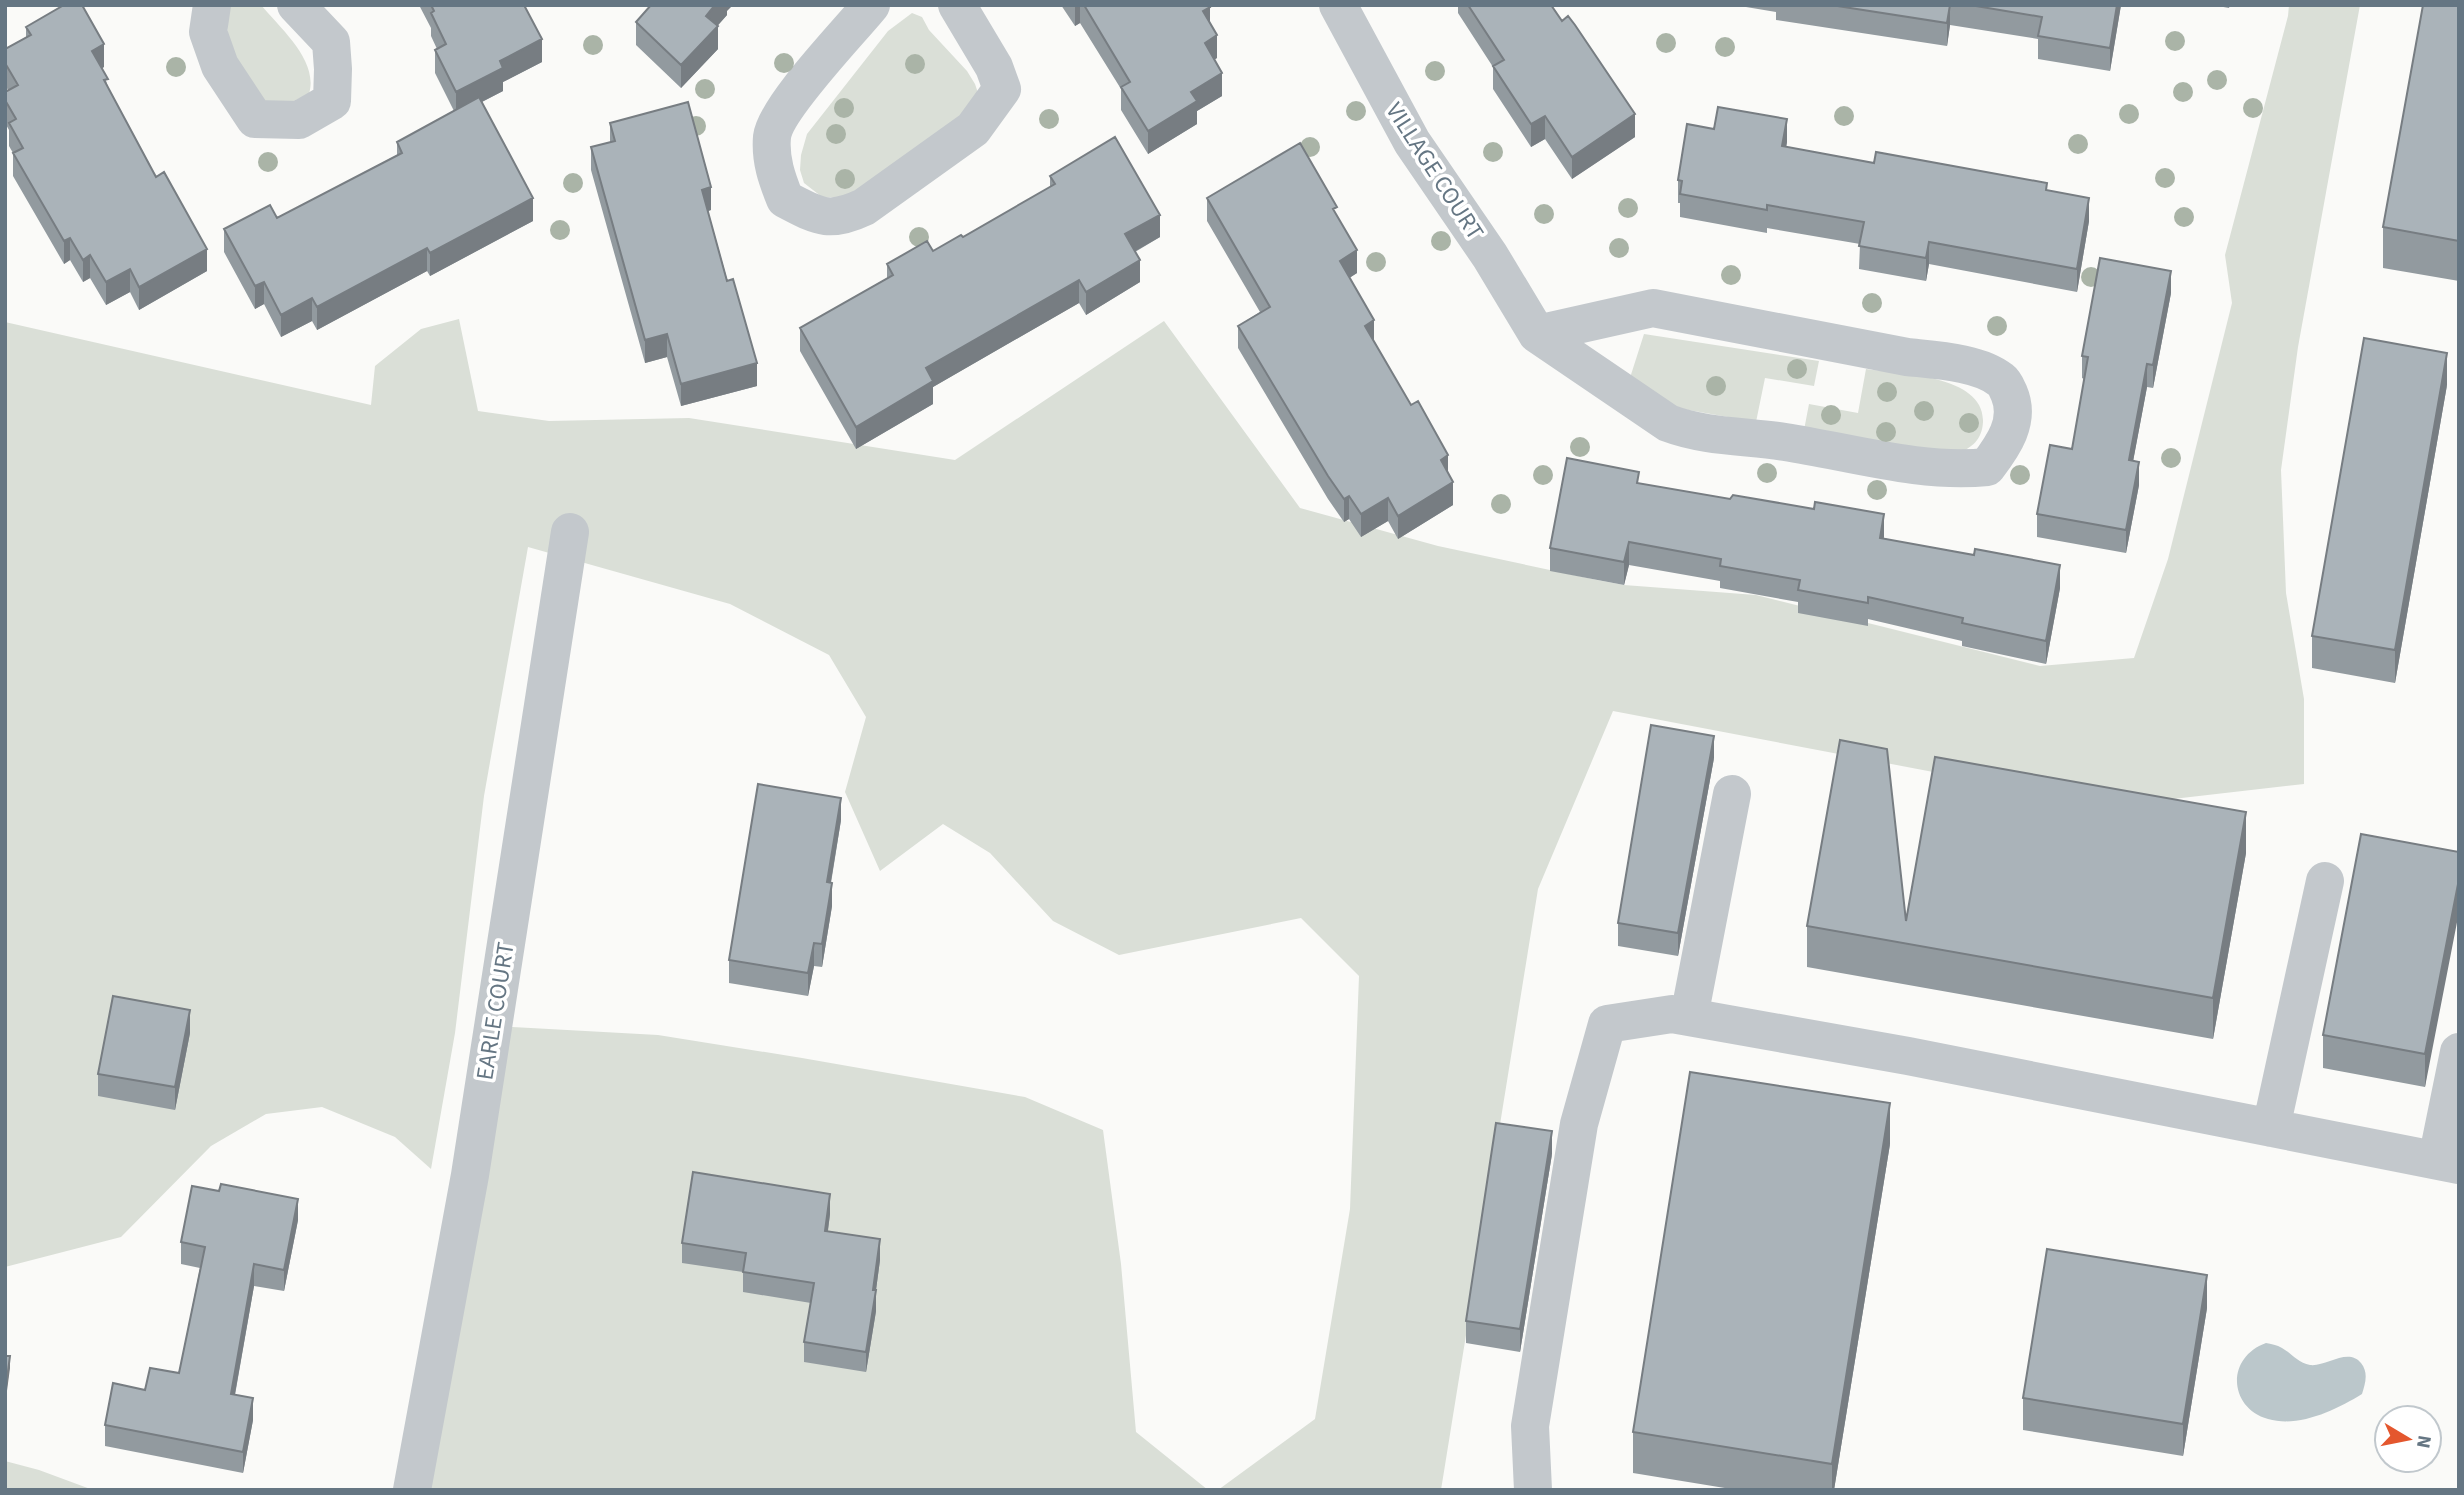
<svg xmlns="http://www.w3.org/2000/svg" width="2464" height="1495" viewBox="0 0 2464 1495" font-family="'Source Sans 3',sans-serif">
	<style>
		.green { fill: #dadfd7 }
		.water { fill: #bbc7cb }
		.lines { fill: none; stroke-linecap: round; stroke-linejoin: round }
		.minor { stroke: #c3c8cc; stroke-width: 38 }
		.tree { fill: #aab4a7 }
		.wall { fill: #929a9f }
		.shaded-wall { fill: #777d82 }
		.building { fill: #aab3b9; stroke: #777d82; stroke-width: 2 }
		.labels { text-anchor: middle; stroke-width: 7; stroke-linejoin: round; paint-order: stroke }
		.street-label { font-size: 24px; fill: #657683; stroke: #fff }
	</style>
	<rect width="100%" height="100%" fill="#fafaf8"/>
	<path class="green" d="M 230,5 L 261,5 C 281,29 319,61 309,94 L 271,112 L 228,58 L 227,20 Z
		M 2289,5 L 2360,5 L 2298,347 L 2281,470 L 2286,593 L 2304,699 L 2304,784 L 2112,806 L 1613,711 L 1538,889 L 1441,1490 L 1218,1490 L 1315,1419 L 1350,1209 L 1359,976 L 1301,918 L 1119,955 L 1053,921 L 990,853 L 943,824 L 880,871 L 845,792 L 866,717 L 829,655 L 730,604 L 528,547 L 484,796 L 455,1033 L 431,1169 L 395,1137 L 322,1107 L 266,1114 L 211,1146 L 121,1237 L 5,1267 L 5,322 L 371,405 L 375,366 L 421,329 L 459,319 L 478,411 L 549,421 L 689,418 L 955,460 L 1164,321 L 1300,508 L 1438,546 L 1597,580 L 1624,585 L 1756,595 L 2040,666 L 2134,658 L 2168,559 L 2232,303 L 2225,255 L 2288,16 Z
		M 912,13 L 922,17 L 929,30 L 967,71 L 975,84 L 979,96 L 976,112 L 854,198 L 822,197 L 804,183 L 800,170 L 801,155 L 807,134 L 888,31 Z
		M 1644,334 L 1819,361 L 1814,386 L 1765,378 L 1756,422 L 1649,403 L 1628,384 Z
		M 1866,369 C 1900,374 1985,375 1983,422 C 1982,440 1972,447 1958,454 L 1804,430 L 1809,404 L 1858,413 Z
		M 493,1026 L 658,1035 L 802,1058 L 1025,1097 L 1103,1130 L 1121,1264 L 1136,1432 L 1208,1490 L 411,1490 Z
		M 5,1461 L 39,1470 L 93,1490 L 5,1490 Z"/>
	<path class="water" d="M 2266,1343 C 2271,1344 2277,1345 2282,1348 C 2291,1353 2298,1363 2310,1365 C 2326,1367 2348,1347 2361,1363 C 2369,1373 2365,1384 2362,1394 C 2336,1410 2299,1428 2268,1419 C 2229,1408 2225,1358 2266,1343 Z"/>
	<g class="lines">
		<path class="minor" d="M 212,5 L 208,32 L 220,66 L 255,119 L 299,120 L 332,101 L 333,69 L 331,42 L 296,5
			M 871,5 C 850,31 775,108 772,137 C 770,160 777,179 785,199 C 818,216 828,224 864,207 L 973,129 L 1002,89 L 994,67 L 957,5
			M 1338,5 L 1412,142 L 1490,256 L 1537,334 L 1668,423 C 1705,437 1746,436 1785,442 C 1850,452 1922,474 1987,467 C 2003,446 2021,421 2009,393 C 2007,389 2005,383 2001,380 C 1979,362 1934,360 1907,357 L 1653,308 L 1537,334
			M 1689,1017 L 1732,794
			M 2271,1128 L 2325,881
			M 2437,1160 L 2459,1052
			M 412,1490 L 470,1175 L 570,532
			M 1533,1490 L 1530,1426 L 1579,1124 L 1607,1024 L 1672,1014 L 1908,1056 L 2459,1165"/>
	</g>
	<g class="tree">
		<circle cx="2175" cy="41" r="10"/>
		<circle cx="1666" cy="43" r="10"/>
		<circle cx="593" cy="45" r="10"/>
		<circle cx="1725" cy="47" r="10"/>
		<circle cx="784" cy="63" r="10"/>
		<circle cx="915" cy="64" r="10"/>
		<circle cx="176" cy="67" r="10"/>
		<circle cx="1435" cy="71" r="10"/>
		<circle cx="2217" cy="80" r="10"/>
		<circle cx="705" cy="89" r="10"/>
		<circle cx="2183" cy="92" r="10"/>
		<circle cx="844" cy="108" r="10"/>
		<circle cx="2253" cy="108" r="10"/>
		<circle cx="1356" cy="111" r="10"/>
		<circle cx="2129" cy="114" r="10"/>
		<circle cx="1844" cy="116" r="10"/>
		<circle cx="1049" cy="119" r="10"/>
		<circle cx="696" cy="126" r="10"/>
		<circle cx="836" cy="134" r="10"/>
		<circle cx="2078" cy="144" r="10"/>
		<circle cx="1310" cy="147" r="10"/>
		<circle cx="1493" cy="152" r="10"/>
		<circle cx="268" cy="162" r="10"/>
		<circle cx="2165" cy="178" r="10"/>
		<circle cx="845" cy="179" r="10"/>
		<circle cx="573" cy="183" r="10"/>
		<circle cx="1628" cy="208" r="10"/>
		<circle cx="1544" cy="214" r="10"/>
		<circle cx="2184" cy="217" r="10"/>
		<circle cx="560" cy="230" r="10"/>
		<circle cx="919" cy="237" r="10"/>
		<circle cx="1441" cy="241" r="10"/>
		<circle cx="1619" cy="248" r="10"/>
		<circle cx="1376" cy="262" r="10"/>
		<circle cx="1731" cy="275" r="10"/>
		<circle cx="2091" cy="277" r="10"/>
		<circle cx="1872" cy="303" r="10"/>
		<circle cx="1997" cy="326" r="10"/>
		<circle cx="1797" cy="369" r="10"/>
		<circle cx="1716" cy="386" r="10"/>
		<circle cx="1887" cy="392" r="10"/>
		<circle cx="1924" cy="411" r="10"/>
		<circle cx="1831" cy="415" r="10"/>
		<circle cx="1969" cy="423" r="10"/>
		<circle cx="1886" cy="432" r="10"/>
		<circle cx="1580" cy="447" r="10"/>
		<circle cx="2171" cy="458" r="10"/>
		<circle cx="1767" cy="473" r="10"/>
		<circle cx="1543" cy="475" r="10"/>
		<circle cx="2020" cy="475" r="10"/>
		<circle cx="1877" cy="490" r="10"/>
		<circle cx="1501" cy="504" r="10"/>
	</g>
	<path class="wall" d="M 419,5 L 524,5 L 542,62 L 503,82 L 503,91 L 482,102 L 533,221 L 430,276 L 427,271 L 317,330 L 312,321 L 281,337 L 264,304 L 255,309 L 224,252 L 224,229 L 277,218 L 397,155 L 397,142 L 454,111 L 435,73 L 435,50 L 437,49 L 431,36 L 431,28 Z
		M 1061,5 L 1209,5 L 1210,23 L 1217,58 L 1214,59 L 1222,96 L 1197,111 L 1197,124 L 1148,154 L 1121,110 L 1121,89 L 1080,23 L 1075,26 Z
		M 1458,5 L 1551,5 L 1635,137 L 1572,179 L 1545,139 L 1531,147 L 1493,89 L 1493,67 L 1458,13 Z
		M 1746,5 L 2121,5 L 2110,71 L 2038,59 L 2038,39 L 1950,25 L 1947,46 L 1776,20 L 1776,12 L 1746,7 Z
		M 2212,5 L 2230,5 L 2229,8 Z
		M 2459,5 L 2459,281 L 2383,268 L 2383,227 Z
		M 727,11 L 727,15 L 717,26 L 718,49 L 681,88 L 636,45 L 636,22 Z
		M 26,27 L 104,67 L 102,68 L 108,87 L 207,271 L 139,310 L 130,292 L 106,305 L 90,278 L 83,282 L 70,260 L 64,264 L 13,176 L 13,153 L 9,146 L 9,130 L 5,123 L 5,92 L 8,90 L 5,85 L 5,49 L 26,37 Z
		M 610,123 L 711,210 L 708,211 L 757,386 L 681,406 L 667,357 L 645,363 L 591,170 L 591,147 L 610,142 Z
		M 1787,142 L 1786,147 L 1874,163 L 2047,190 L 2089,221 L 2077,292 L 1929,264 L 1926,281 L 1859,269 L 1860,244 L 1767,228 L 1767,233 L 1680,217 L 1680,203 L 1678,203 L 1678,180 Z
		M 1050,176 L 1160,237 L 1135,252 L 1140,282 L 1086,315 L 1079,303 L 933,387 L 933,404 L 856,449 L 800,351 L 800,328 L 887,278 L 887,264 L 933,251 L 963,237 L 1050,187 Z
		M 1207,198 L 1337,216 L 1357,273 L 1349,278 L 1374,341 L 1448,474 L 1453,505 L 1398,539 L 1388,521 L 1361,537 L 1349,519 L 1344,522 L 1328,499 L 1238,348 L 1238,326 L 1260,312 L 1207,221 Z
		M 2171,293 L 2153,388 L 2147,387 L 2133,461 L 2139,485 L 2126,553 L 2037,537 L 2037,514 L 2072,449 L 2084,379 L 2082,378 L 2082,356 Z
		M 2447,385 L 2395,683 L 2312,668 L 2312,636 Z
		M 1639,483 L 1884,538 L 2060,588 L 2046,664 L 1962,646 L 1962,641 L 1868,619 L 1868,626 L 1798,613 L 1798,602 L 1720,588 L 1720,581 L 1629,565 L 1624,585 L 1550,571 L 1550,548 Z
		M 1714,758 L 1678,956 L 1618,946 L 1618,923 Z
		M 841,820 L 831,883 L 832,906 L 822,967 L 814,966 L 808,996 L 729,983 L 729,960 Z
		M 2459,852 L 2425,1087 L 2323,1068 L 2323,1035 Z
		M 2246,853 L 2213,1039 L 1807,967 L 1807,926 L 1906,921 Z
		M 190,1033 L 175,1110 L 98,1096 L 98,1074 Z
		M 1890,1144 L 1834,1490 L 1737,1490 L 1633,1473 L 1633,1432 Z
		M 1552,1154 L 1520,1352 L 1466,1343 L 1466,1321 Z
		M 830,1214 L 828,1231 L 880,1260 L 876,1290 L 876,1311 L 866,1372 L 804,1362 L 804,1342 L 811,1303 L 743,1292 L 743,1272 L 682,1263 L 682,1243 Z
		M 298,1220 L 284,1291 L 254,1286 L 235,1395 L 253,1420 L 243,1473 L 105,1446 L 105,1425 L 145,1390 L 179,1373 L 200,1268 L 181,1264 L 181,1242 Z
		M 2207,1308 L 2183,1456 L 2023,1430 L 2023,1398 Z"/>
	<path class="shaded-wall" d="M 715,5 L 733,5 L 727,11 L 727,15 L 706,39 L 706,16 Z
		M 1075,5 L 1080,5 L 1080,23 L 1075,26 Z
		M 1950,5 L 1950,25 L 1947,46 L 1947,23 Z
		M 2117,5 L 2121,5 L 2110,71 L 2110,48 Z
		M 1210,7 L 1210,30 L 1203,11 Z
		M 718,26 L 718,49 L 681,88 L 681,65 Z
		M 1217,35 L 1217,58 L 1205,66 L 1205,43 Z
		M 542,39 L 542,62 L 503,82 L 503,91 L 456,115 L 456,92 L 500,61 Z
		M 104,44 L 104,67 L 92,74 L 92,51 Z
		M 1222,73 L 1222,96 L 1197,111 L 1197,124 L 1148,154 L 1148,131 L 1191,92 Z
		M 1635,114 L 1635,137 L 1572,179 L 1572,157 Z
		M 1545,116 L 1545,139 L 1531,147 L 1531,124 Z
		M 1787,119 L 1787,142 L 1782,169 L 1782,146 Z
		M 711,187 L 711,210 L 702,213 L 702,190 Z
		M 533,198 L 533,221 L 430,276 L 430,253 Z
		M 2089,198 L 2089,221 L 2077,292 L 2077,269 Z
		M 1160,215 L 1160,237 L 1125,257 L 1125,234 Z
		M 70,238 L 70,260 L 64,264 L 64,241 Z
		M 1929,242 L 1929,264 L 1926,281 L 1926,258 Z
		M 427,248 L 427,271 L 317,330 L 317,307 Z
		M 207,249 L 207,271 L 139,310 L 139,287 Z
		M 1357,250 L 1357,273 L 1340,284 L 1340,261 Z
		M 90,255 L 90,278 L 83,282 L 83,260 Z
		M 1140,260 L 1140,282 L 1086,315 L 1086,292 Z
		M 130,269 L 130,292 L 106,305 L 106,282 Z
		M 2171,271 L 2171,293 L 2153,388 L 2153,365 Z
		M 1079,280 L 1079,303 L 933,387 L 933,404 L 856,449 L 856,427 L 926,368 Z
		M 264,282 L 264,304 L 255,309 L 255,286 Z
		M 312,298 L 312,321 L 281,337 L 281,315 Z
		M 1374,320 L 1374,343 L 1365,326 Z
		M 667,334 L 667,357 L 645,363 L 645,340 Z
		M 2447,353 L 2447,385 L 2395,683 L 2395,650 Z
		M 757,363 L 757,386 L 681,406 L 681,384 Z
		M 2147,364 L 2147,387 L 2129,483 L 2129,460 Z
		M 1448,455 L 1448,478 L 1441,460 Z
		M 2139,462 L 2139,485 L 2126,553 L 2126,530 Z
		M 1453,482 L 1453,505 L 1398,539 L 1398,516 Z
		M 1349,496 L 1349,519 L 1344,522 L 1344,499 Z
		M 1388,498 L 1388,521 L 1361,537 L 1361,514 Z
		M 1884,514 L 1884,537 L 1880,561 L 1880,538 Z
		M 1629,542 L 1629,565 L 1624,585 L 1624,562 Z
		M 2060,565 L 2060,588 L 2046,664 L 2046,641 Z
		M 1714,736 L 1714,758 L 1678,956 L 1678,933 Z
		M 841,798 L 841,820 L 827,905 L 827,882 Z
		M 2246,812 L 2246,853 L 2213,1039 L 2213,998 Z
		M 2459,879 L 2459,912 L 2425,1087 L 2425,1054 Z
		M 832,883 L 832,906 L 822,967 L 822,944 Z
		M 814,943 L 814,966 L 808,996 L 808,973 Z
		M 190,1010 L 190,1033 L 175,1110 L 175,1087 Z
		M 1890,1103 L 1890,1144 L 1834,1490 L 1832,1490 L 1832,1464 Z
		M 1552,1131 L 1552,1154 L 1520,1352 L 1520,1329 Z
		M 830,1194 L 830,1214 L 825,1251 L 825,1231 Z
		M 298,1199 L 298,1220 L 284,1291 L 284,1270 Z
		M 880,1239 L 880,1260 L 874,1305 L 876,1290 L 876,1311 L 866,1372 L 866,1352 L 873,1290 Z
		M 254,1264 L 254,1286 L 231,1416 L 231,1394 Z
		M 2207,1275 L 2207,1308 L 2183,1456 L 2183,1424 Z
		M 10,1356 L 10,1368 L 5,1406 L 5,1394 Z
		M 253,1398 L 253,1420 L 243,1473 L 243,1452 Z"/>
	<path class="building" d="M 64,5 L 82,5 L 104,44 L 92,51 L 108,79 L 104,80 L 156,177 L 164,172 L 207,249 L 139,287 L 130,269 L 106,282 L 90,255 L 83,260 L 70,238 L 64,241 L 13,153 L 23,148 L 9,123 L 16,119 L 5,100 L 5,92 L 18,85 L 5,63 L 5,49 L 31,35 L 26,27 Z
		M 431,5 L 524,5 L 542,39 L 500,61 L 503,68 L 456,92 L 435,50 L 446,44 L 431,13 L 434,11 Z
		M 651,5 L 715,5 L 706,16 L 718,26 L 681,65 L 636,22 Z
		M 1084,5 L 1209,5 L 1210,7 L 1203,11 L 1217,35 L 1205,43 L 1222,73 L 1191,92 L 1197,101 L 1148,131 L 1121,87 L 1130,82 Z
		M 1468,5 L 1551,5 L 1562,21 L 1568,16 L 1575,25 L 1635,114 L 1572,157 L 1545,116 L 1531,124 L 1493,66 L 1504,60 Z
		M 1831,5 L 1950,5 L 1947,23 Z
		M 1970,5 L 2117,5 L 2110,48 L 2038,36 L 2042,17 Z
		M 2423,5 L 2459,5 L 2459,241 L 2383,227 Z
		M 479,97 L 533,198 L 430,253 L 427,248 L 317,307 L 312,298 L 281,315 L 264,282 L 255,286 L 224,229 L 270,205 L 277,218 L 402,153 L 397,142 Z
		M 688,102 L 711,187 L 702,190 L 727,281 L 733,279 L 757,363 L 681,384 L 667,334 L 645,340 L 591,147 L 615,141 L 610,123 Z
		M 1718,107 L 1787,119 L 1782,146 L 1874,163 L 1876,152 L 2047,183 L 2046,190 L 2089,198 L 2077,269 L 1929,242 L 1926,258 L 1859,246 L 1864,222 L 1767,205 L 1767,210 L 1680,194 L 1682,181 L 1678,180 L 1687,124 L 1714,129 Z
		M 1115,137 L 1160,215 L 1125,234 L 1140,260 L 1086,292 L 1079,280 L 926,368 L 933,381 L 856,427 L 800,328 L 893,275 L 887,264 L 927,241 L 933,251 L 961,235 L 963,237 L 1055,184 L 1050,176 Z
		M 1300,143 L 1337,207 L 1333,209 L 1357,250 L 1340,261 L 1374,320 L 1365,326 L 1411,405 L 1418,401 L 1448,455 L 1441,460 L 1453,482 L 1398,516 L 1388,498 L 1361,514 L 1349,496 L 1344,499 L 1328,476 L 1238,326 L 1270,307 L 1207,198 Z
		M 2100,258 L 2171,271 L 2153,365 L 2147,364 L 2129,460 L 2139,462 L 2126,530 L 2037,514 L 2050,445 L 2072,449 L 2088,357 L 2082,356 Z
		M 2364,338 L 2447,353 L 2395,650 L 2312,636 Z
		M 1567,458 L 1639,472 L 1637,483 L 1730,499 L 1733,495 L 1814,509 L 1815,502 L 1884,514 L 1880,538 L 1974,555 L 1975,549 L 2060,565 L 2046,641 L 1962,623 L 1963,618 L 1868,597 L 1868,603 L 1798,590 L 1800,580 L 1720,566 L 1721,559 L 1629,542 L 1624,562 L 1550,548 Z
		M 1651,725 L 1714,736 L 1678,933 L 1618,923 Z
		M 1840,740 L 1887,749 L 1906,921 L 1935,757 L 2246,812 L 2213,998 L 1807,926 Z
		M 758,784 L 841,798 L 827,882 L 832,883 L 822,944 L 814,943 L 808,973 L 729,960 Z
		M 2361,834 L 2459,852 L 2459,879 L 2425,1054 L 2323,1035 Z
		M 113,996 L 190,1010 L 175,1087 L 98,1074 Z
		M 1690,1072 L 1890,1103 L 1832,1464 L 1633,1432 Z
		M 1496,1123 L 1552,1131 L 1520,1329 L 1466,1321 Z
		M 693,1172 L 830,1194 L 825,1231 L 880,1239 L 873,1290 L 876,1290 L 866,1352 L 804,1342 L 814,1283 L 743,1272 L 746,1253 L 682,1243 Z
		M 221,1184 L 298,1199 L 284,1270 L 254,1264 L 231,1394 L 253,1398 L 243,1452 L 105,1425 L 113,1383 L 145,1390 L 150,1368 L 179,1373 L 205,1247 L 181,1242 L 192,1186 L 219,1191 Z
		M 2047,1249 L 2207,1275 L 2183,1424 L 2023,1398 Z
		M 5,1356 L 10,1356 L 5,1394 Z"/>
	<g class="labels">
		<g class="street-label">
			<text transform="translate(1435 171) rotate(57)" y="8">VILLAGE COURT</text>
			<text transform="translate(495 1011) rotate(-81)" y="8">EARLE COURT</text>
		</g>
	</g>
	<rect width="2464" height="1495" fill="none" stroke="#657683" stroke-width="14"/>
	<g transform="translate(2408 1439) rotate(100)"><circle r="33" fill="#ffffff" stroke="#c1c8cd" stroke-width="2"/>
	<path d="M0-5L12 26L0 18L-12 26Z" fill="#e4572e"/>
	<text y="-10" font-size="19" font-weight="bold" text-anchor="middle" fill="#657683">N</text>
	</g>
</svg>
